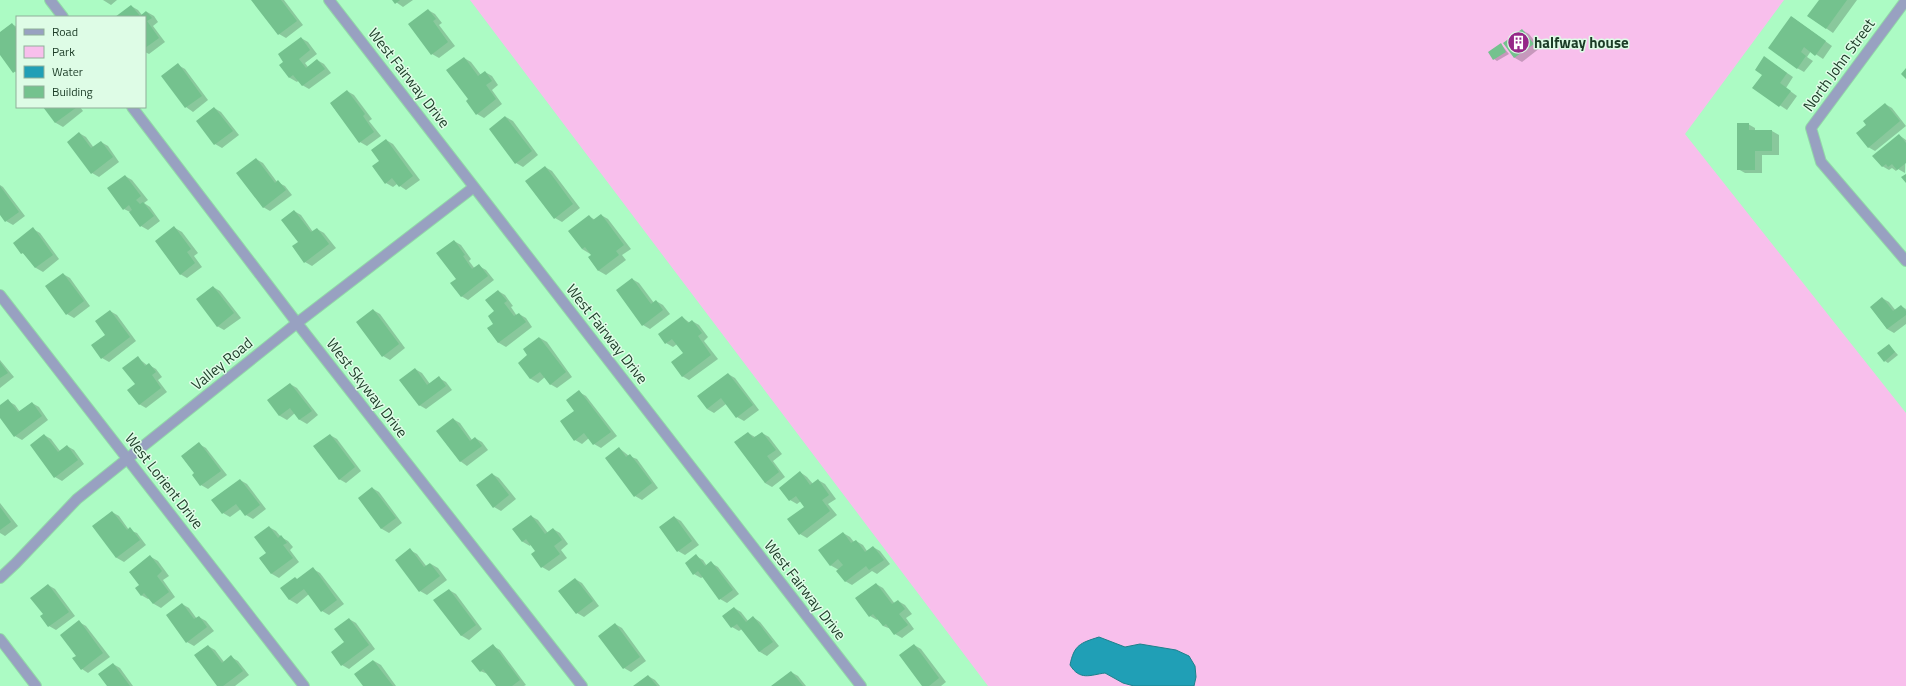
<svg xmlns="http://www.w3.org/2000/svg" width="1906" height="686" viewBox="0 0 1906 686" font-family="'Titillium Web',sans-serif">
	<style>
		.green { fill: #f8bfec }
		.water { fill: #209fb6; stroke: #1e818b }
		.shadow { fill: #0003 }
		.building { fill: #74c28e }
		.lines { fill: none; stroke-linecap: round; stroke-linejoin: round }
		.street-casing { stroke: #92d8a8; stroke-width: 12 }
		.street { stroke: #98a1c1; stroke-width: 10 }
		.labels { text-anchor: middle; stroke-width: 3; stroke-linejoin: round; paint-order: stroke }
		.poi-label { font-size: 15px; font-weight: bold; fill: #1b3b26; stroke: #defce6; text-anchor: start }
		.street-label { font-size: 15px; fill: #1b3b26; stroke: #defce6 }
	</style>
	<rect width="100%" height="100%" fill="#acfbc4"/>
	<path class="green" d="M 470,0 L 1784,0 L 1685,134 L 1906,413 L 1906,686 L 988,686 Z"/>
	<path class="water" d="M 1099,637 L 1125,647 L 1140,644 L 1176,650 L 1189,656 L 1195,666 L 1196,677 L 1194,686 L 1134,686 L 1123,683 L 1105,673 C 1090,675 1080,681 1070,665 C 1074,645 1080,643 1099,637 Z"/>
	<path class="shadow" d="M 103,0 L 117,0 L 111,5 Z
		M 253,0 L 284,0 L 303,25 L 286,38 L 279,34 Z
		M 393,0 L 413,0 L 403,7 Z
		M 1820,0 L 1857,0 L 1833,33 L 1808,16 Z
		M 131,6 L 138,10 L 142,15 L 147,12 L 154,16 L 158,22 L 153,26 L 165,42 L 149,54 L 145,52 L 145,17 L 117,17 Z
		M 428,10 L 435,14 L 442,23 L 439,25 L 455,46 L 439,58 L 432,54 Z
		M 1792,17 L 1832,46 L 1823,59 L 1811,51 L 1807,57 L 1813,61 L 1804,72 L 1797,68 Z
		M 12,24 L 17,27 L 17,74 L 0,53 L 0,34 Z
		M 1522,30 L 1529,34 L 1540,48 L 1522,62 L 1515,58 L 1504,43 Z
		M 301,38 L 308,42 L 317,54 L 305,63 L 308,67 L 317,60 L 324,64 L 331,73 L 309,89 L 302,85 L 299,80 L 297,82 L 290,78 L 281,65 Z
		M 1501,44 L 1509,54 L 1497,61 L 1494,59 Z
		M 464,58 L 471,62 L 481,75 L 485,72 L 492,76 L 498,85 L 492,90 L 502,104 L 484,118 L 477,114 L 469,99 Z
		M 1771,62 L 1793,77 L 1786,88 L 1797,96 L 1787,110 L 1754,88 Z
		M 178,65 L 185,69 L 208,100 L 193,112 L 186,107 L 162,76 Z
		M 347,91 L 354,95 L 372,119 L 369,121 L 381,136 L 367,146 L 360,142 L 331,104 Z
		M 1885,104 L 1892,108 L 1906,126 L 1875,151 L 1868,147 L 1867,125 Z
		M 44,107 L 80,107 L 83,111 L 63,127 L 56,123 Z
		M 214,108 L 221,112 L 239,135 L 222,148 L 215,144 Z
		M 506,117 L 513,121 L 538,155 L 523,167 L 516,163 Z
		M 1748,124 L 1755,128 L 1755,131 L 1772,131 L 1779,135 L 1779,155 L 1762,155 L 1762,173 L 1745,173 L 1738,169 Z
		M 79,133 L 86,137 L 94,148 L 101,142 L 108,146 L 119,162 L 99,177 L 92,173 Z
		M 1899,135 L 1906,140 L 1905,173 L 1898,169 L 1896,171 L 1892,168 L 1889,170 L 1882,166 Z
		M 386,140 L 393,144 L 420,180 L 406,190 L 397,184 L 393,187 L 386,183 L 380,161 Z
		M 256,159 L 263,163 L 277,182 L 285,186 L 292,195 L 270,211 L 263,207 Z
		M 545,167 L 552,171 L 580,208 L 562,222 L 555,218 Z
		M 125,176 L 132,180 L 148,200 L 144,203 L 150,207 L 160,221 L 148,230 L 141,226 L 130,212 L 124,209 Z
		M 0,185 L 3,187 L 25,216 L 13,225 L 6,221 L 0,214 Z
		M 294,211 L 301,215 L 313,232 L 317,229 L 324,233 L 336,248 L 312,266 L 305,262 L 299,242 Z
		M 601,215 L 608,219 L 631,249 L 622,255 L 626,260 L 606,275 L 599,271 L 589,258 L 592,255 L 582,249 L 589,216 L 595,220 Z
		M 175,228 L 182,232 L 198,253 L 194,256 L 202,267 L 187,278 L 180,274 Z
		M 33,229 L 40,233 L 59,259 L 43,272 L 36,268 L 14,243 Z
		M 454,241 L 461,245 L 471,259 L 469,261 L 475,269 L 479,266 L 486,270 L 494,280 L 468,300 L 461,296 L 457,279 Z
		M 63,274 L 70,278 L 90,306 L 74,318 L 67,314 Z
		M 632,279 L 639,283 L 654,303 L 656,301 L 663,305 L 670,314 L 650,329 L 643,325 Z
		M 213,287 L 220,291 L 241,318 L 224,330 L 217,326 Z
		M 498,291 L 505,295 L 513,306 L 511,307 L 517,316 L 519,314 L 526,318 L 532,327 L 506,347 L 499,343 L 488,329 L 495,324 Z
		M 1882,298 L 1889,302 L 1896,311 L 1901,306 L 1906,309 L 1906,324 L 1894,333 L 1887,329 L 1871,307 Z
		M 373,310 L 380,314 L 405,348 L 390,360 L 383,356 Z
		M 110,311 L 117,315 L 136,341 L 109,362 L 102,358 Z
		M 682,317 L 690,323 L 692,321 L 699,325 L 708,337 L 704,341 L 718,359 L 689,380 L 682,376 L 684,353 L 677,344 L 673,347 L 666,343 Z
		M 540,338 L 547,342 L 572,377 L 557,388 L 550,384 L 545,377 L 538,383 L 531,379 L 519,363 L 529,355 Z
		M 1889,345 L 1898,355 L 1888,363 L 1885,361 Z
		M 138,358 L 148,366 L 149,365 L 156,369 L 162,377 L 158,380 L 167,392 L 146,408 L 139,404 L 136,384 Z
		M 0,360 L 14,377 L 0,388 Z
		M 415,369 L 422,373 L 430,384 L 439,378 L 446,382 L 452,390 L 426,409 L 419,405 Z
		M 728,374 L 735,378 L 759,410 L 744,421 L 737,417 L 726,404 L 714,413 L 707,409 Z
		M 290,384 L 297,388 L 318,415 L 307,424 L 300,420 L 295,413 L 287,420 L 280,416 L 268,400 Z
		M 579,392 L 586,396 L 617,436 L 601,448 L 594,444 L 589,438 L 582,444 L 575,440 L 576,411 Z
		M 8,401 L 15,405 L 20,412 L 32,403 L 39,407 L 48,420 L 22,440 L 15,436 L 0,416 L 0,407 Z
		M 453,419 L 460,423 L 472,440 L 475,438 L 482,442 L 488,450 L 467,466 L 460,461 Z
		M 748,433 L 755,437 L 762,433 L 769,437 L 782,454 L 773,461 L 785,477 L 772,487 L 765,483 Z
		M 44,435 L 51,439 L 60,451 L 67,446 L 74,450 L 84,464 L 62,481 L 55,477 Z
		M 330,435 L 337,439 L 361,471 L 346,483 L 339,479 Z
		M 199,444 L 206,448 L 227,475 L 208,489 L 201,485 L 193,475 L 196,473 Z
		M 619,448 L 629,456 L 637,459 L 658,488 L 642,500 L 635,496 Z
		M 800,472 L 807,477 L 813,484 L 818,480 L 825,484 L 836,499 L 828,504 L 837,515 L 807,538 L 800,534 L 805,507 L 801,501 L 797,504 L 790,500 Z
		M 492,474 L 499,478 L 516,499 L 501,511 L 494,507 Z
		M 240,480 L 247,484 L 266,509 L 253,519 L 246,515 L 241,509 L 230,517 L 223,513 Z
		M 372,488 L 379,492 L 402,523 L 389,533 L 382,529 L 359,498 Z
		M 0,503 L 18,526 L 5,536 L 0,533 Z
		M 112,512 L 119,516 L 129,530 L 137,533 L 146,545 L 124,562 L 117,558 L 93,526 Z
		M 531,516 L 538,520 L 548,533 L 553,529 L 560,533 L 568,544 L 561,550 L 567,558 L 549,571 L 542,567 L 537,551 L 531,544 L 530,546 L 523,542 L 514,530 Z
		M 674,517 L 681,521 L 699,545 L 685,555 L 678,551 Z
		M 269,527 L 276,531 L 281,537 L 288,541 L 293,547 L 290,550 L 299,562 L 279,578 L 272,574 L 260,559 L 267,553 Z
		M 843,533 L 850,537 L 854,542 L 856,541 L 863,545 L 867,551 L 873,547 L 880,551 L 890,564 L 877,574 L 872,571 L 852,585 L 845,581 L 839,570 L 830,565 Z
		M 410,550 L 417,554 L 427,567 L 431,564 L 438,568 L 447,580 L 427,595 L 420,591 Z
		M 696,556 L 703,560 L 707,566 L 711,563 L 718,567 L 739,594 L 727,603 L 720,599 L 703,577 L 701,578 L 694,574 Z
		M 151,557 L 158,561 L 169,576 L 163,580 L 175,597 L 161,608 L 154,604 L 150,598 L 148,599 L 141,595 L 140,585 Z
		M 313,569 L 320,573 L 344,604 L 329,615 L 322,611 L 309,594 L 297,604 L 290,600 L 282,589 L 298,580 Z
		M 575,579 L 582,583 L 599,606 L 584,617 L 577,613 Z
		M 876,584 L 883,588 L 895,604 L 898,601 L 905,605 L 912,614 L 906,618 L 914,629 L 902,638 L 895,634 L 891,629 L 883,626 L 878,619 L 877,620 L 870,616 Z
		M 48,585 L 55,589 L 75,616 L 56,630 L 49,626 L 41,617 L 44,615 Z
		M 449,590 L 456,594 L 482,629 L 469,640 L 462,636 L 435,600 Z
		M 182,604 L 189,608 L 197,619 L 199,617 L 206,621 L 214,631 L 194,646 L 187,642 Z
		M 734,608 L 741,612 L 748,621 L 753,617 L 760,622 L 779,646 L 767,656 L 760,652 L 742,629 L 739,631 L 732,627 L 723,616 Z
		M 349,619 L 356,623 L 375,649 L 349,669 L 342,665 Z
		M 79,622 L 86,626 L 110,657 L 88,673 L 82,669 L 77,656 Z
		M 615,624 L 622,628 L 646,661 L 631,672 L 624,668 Z
		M 914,645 L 921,649 L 946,682 L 941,686 L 924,686 Z
		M 208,646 L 215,650 L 224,662 L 231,657 L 238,661 L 249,675 L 235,686 L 218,686 Z
		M 493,646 L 500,650 L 526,685 L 524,686 L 497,686 L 488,674 L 480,671 Z
		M 374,661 L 381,665 L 396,686 L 364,686 Z
		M 113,664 L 120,668 L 133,686 L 109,686 Z
		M 791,672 L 798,676 L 806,686 L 772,686 Z
		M 648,676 L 655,680 L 660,686 L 635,686 Z"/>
	<path class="building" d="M 251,0 L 281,0 L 297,21 L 278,35 Z
		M 392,0 L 400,0 L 395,4 Z
		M 1819,0 L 1847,0 L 1826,29 L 1807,16 Z
		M 131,5 L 140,16 L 146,11 L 152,18 L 147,21 L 159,38 L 145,48 L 145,17 L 115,17 Z
		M 428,9 L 436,19 L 433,21 L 448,42 L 431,55 L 408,24 Z
		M 1791,16 L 1826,41 L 1815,56 L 1804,47 L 1801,52 L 1806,56 L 1797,69 L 1768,48 Z
		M 12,23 L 17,30 L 17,70 L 13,73 L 0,55 L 0,32 Z
		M 1522,29 L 1534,44 L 1514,58 L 1503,43 Z
		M 301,37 L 310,50 L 299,59 L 306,68 L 317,59 L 325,69 L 302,86 L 293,75 L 289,78 L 279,65 L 283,62 L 278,54 Z
		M 1501,43 L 1506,52 L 1493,60 L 1488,52 Z
		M 1764,56 L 1787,73 L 1780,83 L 1791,91 L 1779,107 L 1752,88 L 1762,75 L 1755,70 Z
		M 464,57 L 478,76 L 485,71 L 492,81 L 486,85 L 496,99 L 476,115 L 466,101 L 468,99 L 446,70 Z
		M 178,63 L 202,96 L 185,108 L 161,76 Z
		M 1906,68 L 1906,79 L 1901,74 Z
		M 347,90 L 365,114 L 363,116 L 374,132 L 359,143 L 330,103 Z
		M 1885,103 L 1900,121 L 1868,148 L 1856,133 L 1866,125 L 1863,121 Z
		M 43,107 L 77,107 L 55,123 Z
		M 214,107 L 233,131 L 214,145 L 196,121 Z
		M 505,116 L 532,151 L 515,164 L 489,129 Z
		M 1737,123 L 1749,123 L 1749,130 L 1772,130 L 1772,151 L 1755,151 L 1755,170 L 1737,170 Z
		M 79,132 L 91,148 L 101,141 L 113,157 L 91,174 L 67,142 Z
		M 1899,134 L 1906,143 L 1906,163 L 1897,170 L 1892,164 L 1888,167 L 1886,164 L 1882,167 L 1872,156 Z
		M 386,139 L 413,176 L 399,187 L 392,178 L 385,184 L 372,166 L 379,161 L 371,150 Z
		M 256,158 L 275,183 L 278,180 L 286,190 L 263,208 L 236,173 Z
		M 545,166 L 573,204 L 554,219 L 525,181 Z
		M 1906,174 L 1906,183 L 1901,177 Z
		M 125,175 L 141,196 L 136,200 L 140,204 L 143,202 L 154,216 L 140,227 L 129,212 L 132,210 L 129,205 L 123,210 L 107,188 Z
		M 0,186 L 19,212 L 5,222 L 0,215 Z
		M 294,210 L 311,232 L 317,228 L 329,244 L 304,263 L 292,246 L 298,242 L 281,220 Z
		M 601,214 L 624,245 L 616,251 L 619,255 L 598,271 L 588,257 L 591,255 L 585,247 L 582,249 L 568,231 L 589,215 L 593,220 Z
		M 174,226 L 191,249 L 187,252 L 195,263 L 180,275 L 155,241 Z
		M 33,227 L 53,255 L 35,268 L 23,253 L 21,254 L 13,243 Z
		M 454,240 L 465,255 L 463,256 L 472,269 L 479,264 L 488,276 L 461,297 L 450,283 L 456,279 L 436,253 Z
		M 63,273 L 84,301 L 66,315 L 45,286 Z
		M 632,278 L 651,304 L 656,300 L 663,310 L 642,326 L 616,290 Z
		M 213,286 L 234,313 L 217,327 L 196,299 Z
		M 498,290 L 507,301 L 504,303 L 514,316 L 519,313 L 526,322 L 498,343 L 487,328 L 493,324 L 488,316 L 494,311 L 485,300 Z
		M 1882,297 L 1893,311 L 1901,305 L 1906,311 L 1906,315 L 1887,329 L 1870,307 Z
		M 373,309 L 399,344 L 382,357 L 356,322 Z
		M 110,310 L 130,337 L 101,359 L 91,345 L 105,335 L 95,321 Z
		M 682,316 L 688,323 L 692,320 L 702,333 L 698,336 L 711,355 L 682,377 L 671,362 L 683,353 L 672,339 L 665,344 L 658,334 Z
		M 539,337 L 566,372 L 550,385 L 540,372 L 530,379 L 518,363 L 527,355 L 523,349 Z
		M 1889,344 L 1895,352 L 1884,362 L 1877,353 Z
		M 138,356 L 145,366 L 149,363 L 156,372 L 152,375 L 161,388 L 139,405 L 127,390 L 135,384 L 122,368 Z
		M 0,362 L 8,373 L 0,378 Z
		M 415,368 L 427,385 L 439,376 L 446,386 L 419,406 L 399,380 Z
		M 728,373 L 753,405 L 736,418 L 721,398 L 707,409 L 697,396 Z
		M 290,383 L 312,411 L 299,420 L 290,408 L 279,416 L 267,400 Z
		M 579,390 L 611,432 L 593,445 L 584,433 L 574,441 L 560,421 L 574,411 L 566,400 Z
		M 8,399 L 18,412 L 32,402 L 42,416 L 14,437 L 0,418 L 0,405 Z
		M 453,418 L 470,441 L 475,437 L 482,446 L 460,462 L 436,431 Z
		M 748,432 L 753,438 L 762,432 L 776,450 L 767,456 L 779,472 L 765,483 L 734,442 Z
		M 44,434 L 58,452 L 67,445 L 78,460 L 54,478 L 30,445 Z
		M 330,434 L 355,467 L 339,480 L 313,446 Z
		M 199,442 L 221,471 L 200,486 L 192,475 L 194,473 L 181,456 Z
		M 619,447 L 626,457 L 630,454 L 652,483 L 634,497 L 605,458 Z
		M 800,471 L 810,485 L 818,479 L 829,495 L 822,500 L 830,511 L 799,535 L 787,519 L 804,507 L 796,496 L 789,501 L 779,488 Z
		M 492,473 L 509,495 L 493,508 L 476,485 Z
		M 240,479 L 260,505 L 245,516 L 236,504 L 222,514 L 211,500 Z
		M 372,487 L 396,518 L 381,529 L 358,498 Z
		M 0,507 L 11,522 L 0,530 Z
		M 112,511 L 127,530 L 130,527 L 140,540 L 116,558 L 92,526 Z
		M 531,515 L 545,534 L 553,528 L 562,540 L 554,546 L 560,554 L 541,568 L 531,554 L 535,551 L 526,539 L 522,542 L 512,529 Z
		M 674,516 L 692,541 L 677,552 L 659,527 Z
		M 269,526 L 278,538 L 281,535 L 287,543 L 283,545 L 293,558 L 271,574 L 259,558 L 266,553 L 254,537 Z
		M 843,532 L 851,543 L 856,540 L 865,552 L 873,546 L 884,560 L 869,570 L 866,566 L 845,582 L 836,571 L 843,565 L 838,559 L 830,566 L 818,550 Z
		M 410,548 L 424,567 L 430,563 L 440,576 L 419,592 L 395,560 Z
		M 696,554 L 705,566 L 711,561 L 733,590 L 719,600 L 698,571 L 693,575 L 685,563 Z
		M 150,555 L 162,571 L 157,576 L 169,592 L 153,604 L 144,593 L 141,596 L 135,588 L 139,585 L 129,572 Z
		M 313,567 L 337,600 L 321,612 L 304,589 L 289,600 L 280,588 L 295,577 L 297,579 Z
		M 575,578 L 593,601 L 576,614 L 558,591 Z
		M 876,583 L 892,604 L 898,600 L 905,609 L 899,614 L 908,625 L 894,635 L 886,624 L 883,626 L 873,614 L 869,617 L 855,598 Z
		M 48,584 L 69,612 L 48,627 L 40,616 L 43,614 L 30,598 Z
		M 449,589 L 476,625 L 461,636 L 433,600 Z
		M 182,603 L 194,619 L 199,616 L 207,627 L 186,643 L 166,615 Z
		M 734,607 L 746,622 L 753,616 L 773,642 L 759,652 L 737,624 L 731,628 L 722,616 Z
		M 349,618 L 369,645 L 341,666 L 331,652 L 344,642 L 334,629 Z
		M 79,620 L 103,653 L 81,670 L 72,658 L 76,656 L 60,635 Z
		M 615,623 L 640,657 L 623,669 L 598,636 Z
		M 493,644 L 520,680 L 512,686 L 496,686 L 483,669 L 480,672 L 471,661 Z
		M 914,644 L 939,678 L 929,686 L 922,686 L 899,655 Z
		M 208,645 L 222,663 L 231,655 L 243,671 L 223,686 L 217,686 L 194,655 Z
		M 373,660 L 393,686 L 363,686 L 354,674 Z
		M 113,663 L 130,686 L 107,686 L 98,674 Z
		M 791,671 L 803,686 L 771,686 Z
		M 648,675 L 657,686 L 633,686 Z"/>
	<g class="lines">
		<defs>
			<path id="street" d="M 50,0 L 63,17
				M 329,0 L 861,686
				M 1906,0 L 1811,128 L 1821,162 L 1906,261
				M 132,107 L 297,323 L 582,686
				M 0,295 L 304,686
				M 0,578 L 16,563 L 77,499 L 297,323 L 474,187
				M 0,639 L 36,686"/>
		</defs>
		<use href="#street" class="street-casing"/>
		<use href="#street" class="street"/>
	</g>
	<defs>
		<symbol id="building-disc" viewBox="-11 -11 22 22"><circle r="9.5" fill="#962888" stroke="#defce6"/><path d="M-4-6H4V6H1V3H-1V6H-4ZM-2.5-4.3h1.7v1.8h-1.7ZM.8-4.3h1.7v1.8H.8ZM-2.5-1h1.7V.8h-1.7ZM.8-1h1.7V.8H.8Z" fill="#fff"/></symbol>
	</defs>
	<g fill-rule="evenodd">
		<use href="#building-disc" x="1506" y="30" width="25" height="25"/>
	</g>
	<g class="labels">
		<g class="poi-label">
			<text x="1534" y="48">halfway house</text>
		</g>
		<g class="street-label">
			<text transform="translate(1839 65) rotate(-54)" y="5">North John Street</text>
			<text transform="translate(409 78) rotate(52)" y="5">West Fairway Drive</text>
			<text transform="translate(607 334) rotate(52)" y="5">West Fairway Drive</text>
			<text transform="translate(222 364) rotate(-39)" y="5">Valley Road</text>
			<text transform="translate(367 388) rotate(52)" y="5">West Skyway Drive</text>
			<text transform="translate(164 481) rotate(52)" y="5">West Lorient Drive</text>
			<text transform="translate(805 590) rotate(52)" y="5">West Fairway Drive</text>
		</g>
	</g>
	<rect x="16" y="16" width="130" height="92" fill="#defce6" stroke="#90af99"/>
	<rect x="24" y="29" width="20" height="6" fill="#98a1c1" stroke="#90af99"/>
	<text x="52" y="36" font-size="12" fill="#1b3b26">Road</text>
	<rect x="24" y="46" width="20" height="12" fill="#f8bfec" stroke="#90af99"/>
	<text x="52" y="56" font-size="12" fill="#1b3b26">Park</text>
	<rect x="24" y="66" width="20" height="12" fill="#209fb6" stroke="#90af99"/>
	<text x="52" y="76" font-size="12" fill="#1b3b26">Water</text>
	<rect x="24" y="86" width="20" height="12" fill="#74c28e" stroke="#90af99"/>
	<text x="52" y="96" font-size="12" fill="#1b3b26">Building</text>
</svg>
